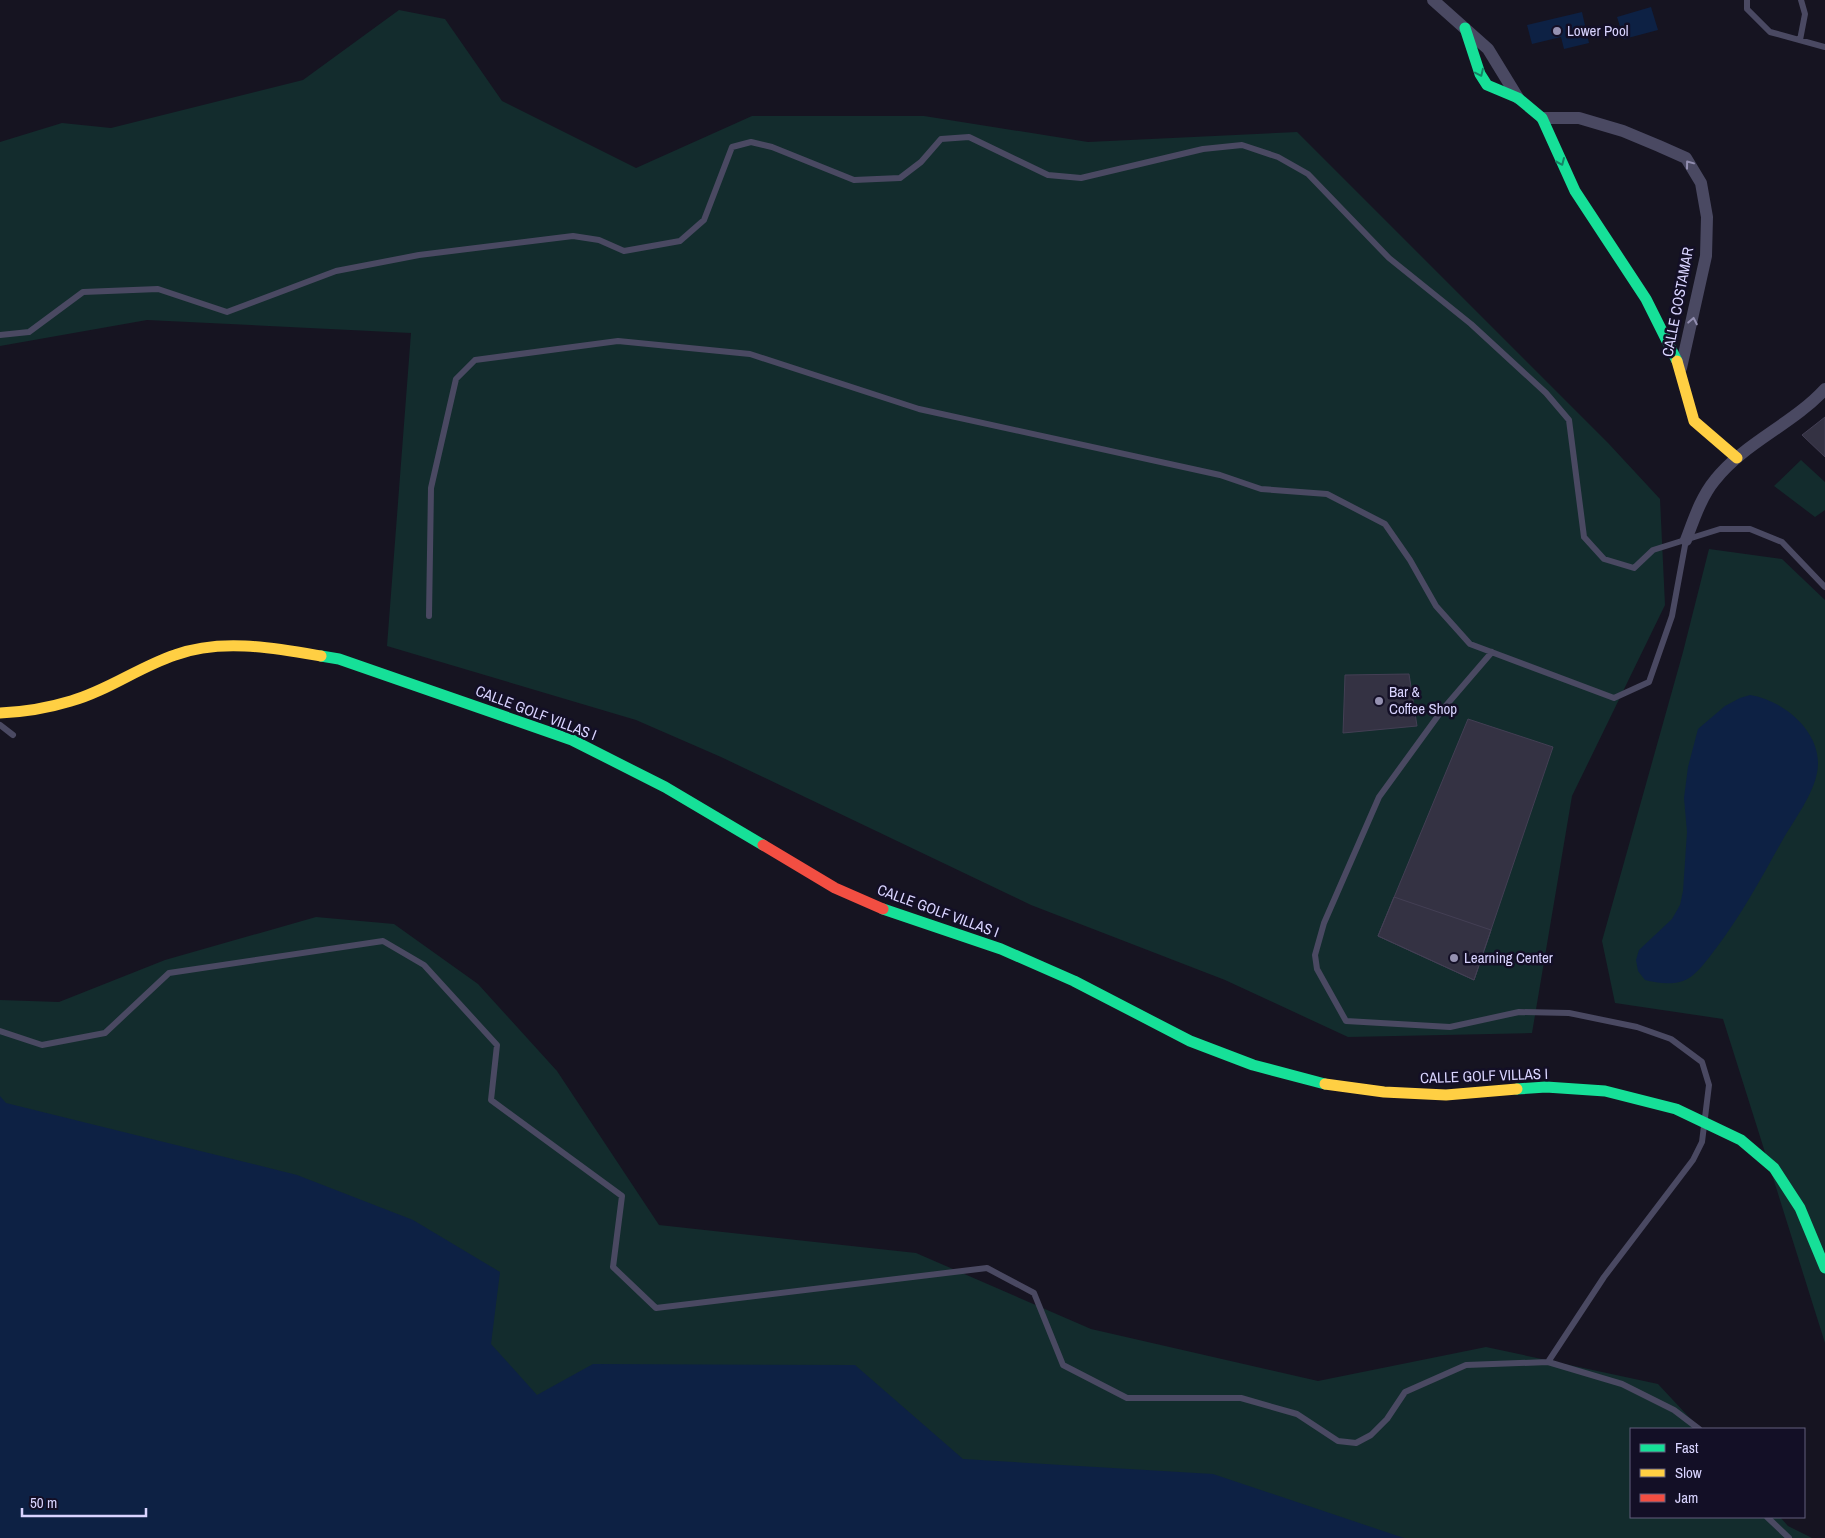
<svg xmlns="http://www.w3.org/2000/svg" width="1825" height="1538" viewBox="0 0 1825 1538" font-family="'Archivo Narrow',sans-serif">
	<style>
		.green { fill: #132c2d }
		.water { fill: #0d2144 }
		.building { fill: #343243; stroke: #433f54 }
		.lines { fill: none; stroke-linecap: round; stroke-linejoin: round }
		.lane { stroke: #4a4962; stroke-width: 6 }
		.street { stroke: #4a4962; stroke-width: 12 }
		.fast { stroke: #16e098; stroke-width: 11 }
		.slow { stroke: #ffcf43; stroke-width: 11 }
		.jam { stroke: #f24e42; stroke-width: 11 }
		.oneway { stroke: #158265 }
		.oneway2 { stroke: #928eb0 }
		.poi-dot { fill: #9591b1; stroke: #130f26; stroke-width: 2 }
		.labels { text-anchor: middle; stroke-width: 5; stroke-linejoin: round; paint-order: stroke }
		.poi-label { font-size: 15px; fill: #d9d4ff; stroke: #130f26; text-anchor: start }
		.street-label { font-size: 15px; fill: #d9d4ff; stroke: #130f26 }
	</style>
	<rect width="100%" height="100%" fill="#161421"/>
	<path class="green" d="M 399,10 L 445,19 L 502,101 L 636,168 L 752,116 L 924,116 L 1088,142 L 1297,132 L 1609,444 L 1660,499 L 1665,605 L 1572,796 L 1532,1033 L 1348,1037 L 1225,980 L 1031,905 L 721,757 L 636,720 L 387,646 L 411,333 L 147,320 L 0,346 L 0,142 L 62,123 L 111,128 L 303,80 Z
		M 1801,460 L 1825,482 L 1825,510 L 1815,517 L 1774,486 Z
		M 1709,549 L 1782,559 L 1825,600 L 1825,1343 L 1723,1019 L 1615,1003 L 1602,941 L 1683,652 Z
		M 316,917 L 394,924 L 478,984 L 557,1071 L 659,1225 L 916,1253 L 1091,1329 L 1318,1381 L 1486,1347 L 1658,1384 L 1700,1429 L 1631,1429 L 1631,1517 L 1780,1517 L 1788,1526 L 1812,1538 L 1290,1538 L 532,1426 L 0,1127 L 0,1000 L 59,1002 L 165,960 Z"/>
	<path class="water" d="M 1651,7 L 1658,30 L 1624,39 L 1617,17 Z
		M 1582,12 L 1589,43 L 1564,49 L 1561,37 L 1532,44 L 1527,25 Z
		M 1750,695 C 1784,700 1825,734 1817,773 C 1812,797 1794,820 1782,841 C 1762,877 1742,914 1717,947 C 1709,957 1702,968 1692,976 C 1679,986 1660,984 1645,980 L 1638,971 L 1636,960 L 1639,950 L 1672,919 L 1680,905 L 1683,891 L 1687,832 L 1684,798 L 1688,767 L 1698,729 L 1725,706 L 1740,698 Z
		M 0,1096 L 6,1103 L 297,1175 L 413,1220 L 500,1272 L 491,1344 L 537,1395 L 593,1364 L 855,1365 L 963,1459 L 1213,1474 L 1404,1538 L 0,1538 Z"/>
	<path class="building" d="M 1825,417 L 1825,457 L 1802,435 Z
		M 1409,674 L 1417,726 L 1343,733 L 1345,675 Z
		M 1468,719 L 1553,747 L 1474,980 L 1378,936 Z
		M 1394,897 L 1491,930 L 1474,980 L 1378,936 Z"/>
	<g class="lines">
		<path class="lane" d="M 1747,0 L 1747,9 L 1770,32 L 1825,47
			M 1800,40 L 1805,14 L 1801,0
			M 0,335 L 29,332 L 83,292 L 158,289 L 227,312 L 336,271 L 419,255 L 573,236 L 599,240 L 624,251 L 680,241 L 704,220 L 732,147 L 751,142 L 772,147 L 854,180 L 900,178 L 921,162 L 941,139 L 969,137 L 1048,175 L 1081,178 L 1203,149 L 1242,145 L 1278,157 L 1308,174 L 1389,258 L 1471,324 L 1546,393 L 1569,420 L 1584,537 L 1604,559 L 1634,568 L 1653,550 L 1720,529 L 1750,529 L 1782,542 L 1825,587
			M 429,616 L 431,488 L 456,379 L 475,360 L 618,341 L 750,354 L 919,409 L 1220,475 L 1261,489 L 1327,494 L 1385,524 L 1410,560 L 1436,606 L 1470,644 L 1614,698 L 1649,682 L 1672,616 L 1686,540
			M 1492,652 L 1443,709 L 1379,797 L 1324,923 L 1315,955 L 1317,969 L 1346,1021 L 1450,1027 L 1519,1012 L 1569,1013 L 1637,1027 L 1671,1039 L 1702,1062 L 1709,1085 L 1702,1142 L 1693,1160 L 1604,1277 L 1548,1362
			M 0,725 L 13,735
			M 0,1031 L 42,1045 L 105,1033 L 169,973 L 383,941 L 424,965 L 497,1045 L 491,1100 L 622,1196 L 613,1267 L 656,1308 L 987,1268 L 1034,1293 L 1063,1365 L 1127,1398 L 1241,1398 L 1297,1414 L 1338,1441 L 1356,1443 L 1371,1435 L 1387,1419 L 1405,1392 L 1466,1365 L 1548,1362 L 1622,1384 L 1674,1410 L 1699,1429
			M 1767,1517 L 1789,1538"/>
		<path class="street" d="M 1433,0 L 1488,49 L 1518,98
			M 1542,118 L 1579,118 L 1623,131 L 1659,146 L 1686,158 L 1701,183 L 1707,217 L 1706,256 L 1681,368
			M 1686,540 C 1694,519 1701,497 1715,480 C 1744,443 1793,424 1825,389"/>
		<path class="fast" d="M 1465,28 L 1480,74 L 1487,85 L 1518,98 L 1542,118 L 1575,191 L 1646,299 L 1677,361
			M 321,656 L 339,659 L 572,740 L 665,787 L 763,845
			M 883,909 L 1001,949 L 1074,981 L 1190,1041 L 1253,1065 L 1325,1084
			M 1517,1089 L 1546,1087 L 1605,1091 L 1676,1109 L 1741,1140 L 1774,1168 L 1800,1208 L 1825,1268"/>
		<path class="slow" d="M 1677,361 L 1694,421 L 1737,458
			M 0,713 C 24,712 48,708 71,701 C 107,691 139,667 175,655 C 221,638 274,648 321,656
			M 1325,1084 L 1384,1092 L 1446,1095 L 1517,1089"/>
		<path class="jam" d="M 763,845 L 835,888 L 883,909"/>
	</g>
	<defs><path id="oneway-chevron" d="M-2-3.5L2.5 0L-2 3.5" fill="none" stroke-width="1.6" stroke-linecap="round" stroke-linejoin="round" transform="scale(1.25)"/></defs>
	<g class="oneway">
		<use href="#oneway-chevron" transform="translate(1480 73) rotate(65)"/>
		<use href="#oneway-chevron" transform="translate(1561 162) rotate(66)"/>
	</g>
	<g class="oneway2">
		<use href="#oneway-chevron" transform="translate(1689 164) rotate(-127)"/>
		<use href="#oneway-chevron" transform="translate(1693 321) rotate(-79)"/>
	</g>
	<g class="poi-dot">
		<circle cx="1557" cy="31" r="5"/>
		<circle cx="1379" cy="701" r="5"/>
		<circle cx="1454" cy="958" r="5"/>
	</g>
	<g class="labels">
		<g class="poi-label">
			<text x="1567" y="36">Lower Pool</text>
			<text x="1389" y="697">Bar &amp;<tspan x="1389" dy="17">Coffee Shop</tspan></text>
			<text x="1464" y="963">Learning Center</text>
		</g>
		<g class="street-label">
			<text transform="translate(1678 302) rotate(-79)" y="5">CALLE COSTAMAR</text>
			<text transform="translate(536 713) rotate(21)" y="5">CALLE GOLF VILLAS I</text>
			<text transform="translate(938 911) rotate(20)" y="5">CALLE GOLF VILLAS I</text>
			<text transform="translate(1484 1076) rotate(-2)" y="5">CALLE GOLF VILLAS I</text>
		</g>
	</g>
	<rect x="1630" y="1428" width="175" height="90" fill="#130f26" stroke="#625e7d"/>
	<rect x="1640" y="1444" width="25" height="8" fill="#16e098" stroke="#625e7d"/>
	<text x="1675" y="1453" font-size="15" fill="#d9d4ff">Fast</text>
	<rect x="1640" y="1469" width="25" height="8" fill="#ffcf43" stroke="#625e7d"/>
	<text x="1675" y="1478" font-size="15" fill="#d9d4ff">Slow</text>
	<rect x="1640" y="1494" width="25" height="8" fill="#f24e42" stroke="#625e7d"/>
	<text x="1675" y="1503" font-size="15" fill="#d9d4ff">Jam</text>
	<path d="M22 1508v8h124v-8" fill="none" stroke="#d9d4ff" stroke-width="2.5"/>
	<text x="30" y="1508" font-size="15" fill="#d9d4ff" stroke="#130f26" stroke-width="4" paint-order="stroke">50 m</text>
</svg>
